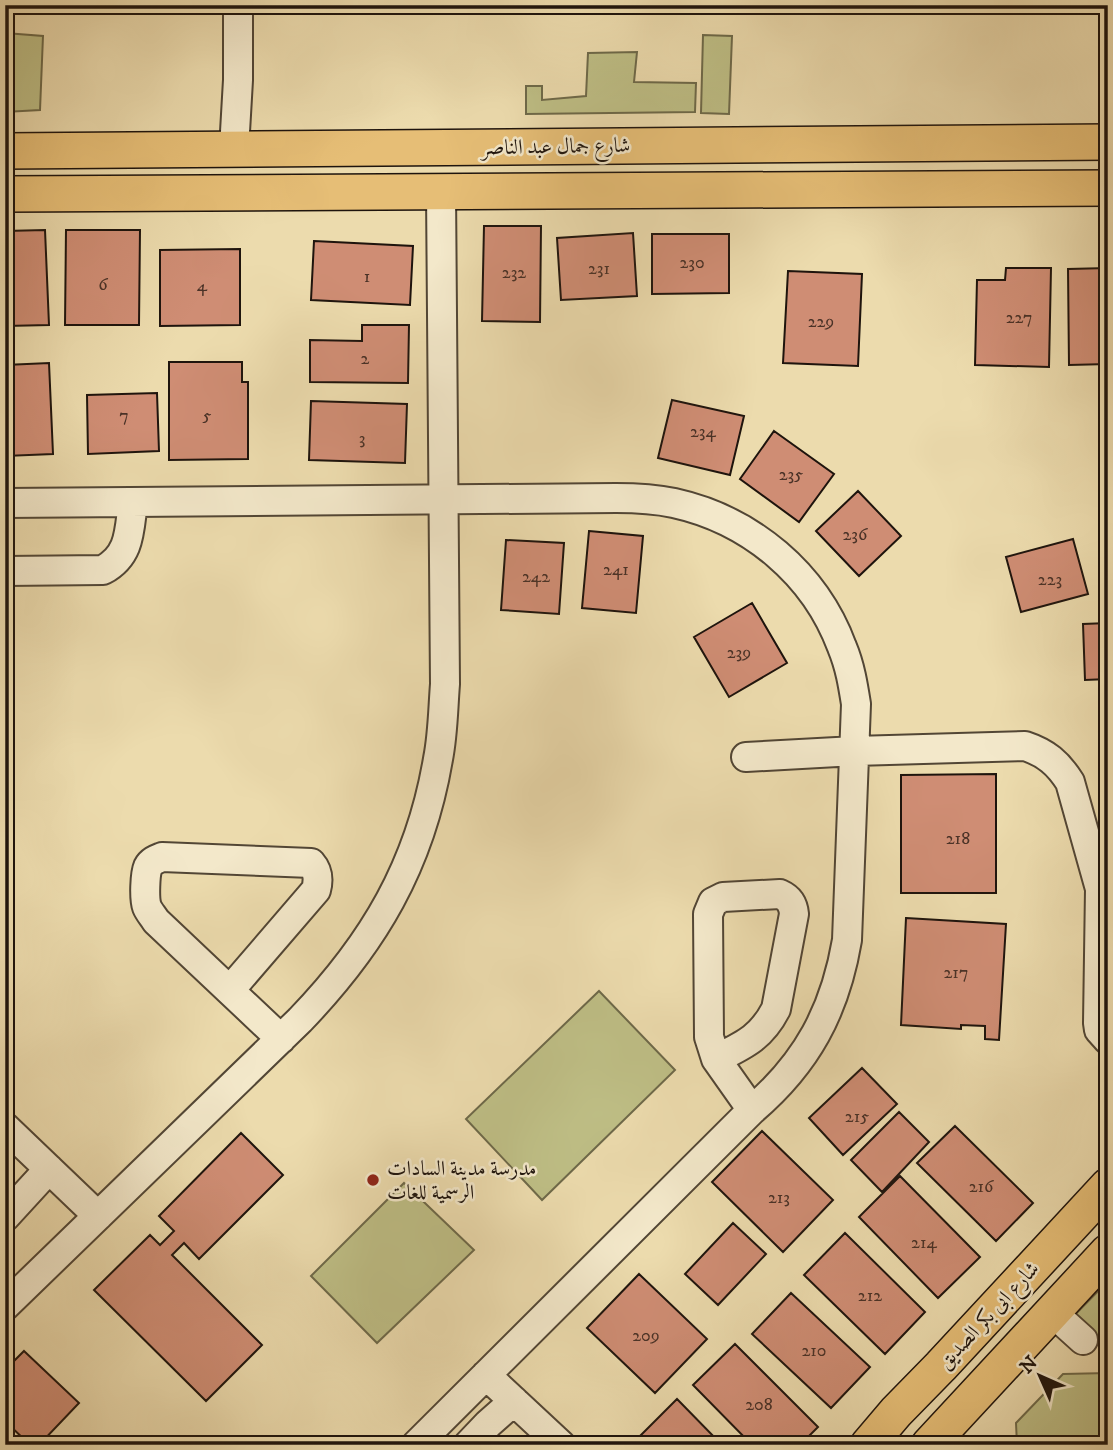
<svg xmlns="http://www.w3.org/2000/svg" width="1113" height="1450" viewBox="0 0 1113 1450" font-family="'IM FELL DW Pica',Amiri,serif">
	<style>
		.green { fill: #bebe85; stroke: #6e6949; stroke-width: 2 }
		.building { fill: #cf8d74; stroke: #1e140d; stroke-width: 2 }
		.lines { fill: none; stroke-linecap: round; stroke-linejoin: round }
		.minor-casing { stroke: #524635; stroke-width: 32 }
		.major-casing { stroke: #1e140d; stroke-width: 38 }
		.minor { stroke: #f3e8ca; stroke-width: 28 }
		.major { stroke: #e6be76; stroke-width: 35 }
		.poi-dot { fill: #8f2418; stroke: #f3e8ca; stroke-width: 2.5 }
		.labels { text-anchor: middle; stroke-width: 5; stroke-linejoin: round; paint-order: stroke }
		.number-label { font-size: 18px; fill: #4a3227 }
		.street-label { font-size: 21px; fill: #1e140d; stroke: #f3e8ca }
		.poi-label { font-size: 21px; fill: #1e140d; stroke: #f3e8ca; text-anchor: start }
	</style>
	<rect width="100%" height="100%" fill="#ecdbad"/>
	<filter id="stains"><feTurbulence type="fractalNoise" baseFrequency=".00286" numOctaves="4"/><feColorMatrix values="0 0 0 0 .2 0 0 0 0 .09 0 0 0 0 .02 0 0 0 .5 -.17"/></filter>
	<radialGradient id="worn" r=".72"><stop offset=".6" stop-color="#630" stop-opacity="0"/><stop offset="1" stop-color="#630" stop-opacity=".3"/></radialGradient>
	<path class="green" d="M 5,33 L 43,36 L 40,110 L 5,112 Z
		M 703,35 L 732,36 L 729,114 L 701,113 Z
		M 637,52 L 634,82 L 696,83 L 695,112 L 526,114 L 526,86 L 542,86 L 542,100 L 586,96 L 588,53 Z
		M 599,991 L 675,1070 L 542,1200 L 466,1119 Z
		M 404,1183 L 474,1250 L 377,1343 L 311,1276 Z
		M 1108,1281 L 1108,1326 L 1082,1354 L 1058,1332 Z
		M 1108,1373 L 1108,1445 L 1017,1445 L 1016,1423 L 1063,1374 Z"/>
	<path class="building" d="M 484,226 L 541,226 L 540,322 L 482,321 Z
		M 45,230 L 49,325 L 5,326 L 5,231 Z
		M 66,230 L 140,230 L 139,325 L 65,325 Z
		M 633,233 L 637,296 L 561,300 L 557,238 Z
		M 652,234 L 729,234 L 729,293 L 652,294 Z
		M 314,241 L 413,246 L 410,305 L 311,300 Z
		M 240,249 L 240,325 L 160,326 L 160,250 Z
		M 1006,268 L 1051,268 L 1049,367 L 975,365 L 977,280 L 1005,280 Z
		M 1108,268 L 1108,364 L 1069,365 L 1068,269 Z
		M 788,271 L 862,274 L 858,366 L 783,363 Z
		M 362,325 L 409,325 L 408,383 L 310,382 L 310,340 L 362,341 Z
		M 169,362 L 242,362 L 242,382 L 248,382 L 248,459 L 169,460 Z
		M 49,363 L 53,454 L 5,456 L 5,365 Z
		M 157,393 L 159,451 L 88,454 L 87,395 Z
		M 672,400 L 744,416 L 730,475 L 658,458 Z
		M 311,401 L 407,404 L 405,463 L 309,460 Z
		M 774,431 L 834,474 L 799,522 L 740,479 Z
		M 858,491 L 901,536 L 859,576 L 816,531 Z
		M 589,531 L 643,536 L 636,613 L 582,608 Z
		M 1073,539 L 1088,594 L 1021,612 L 1006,557 Z
		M 506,540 L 564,543 L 559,614 L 501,610 Z
		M 752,603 L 787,663 L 729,697 L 694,637 Z
		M 1108,623 L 1108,679 L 1085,680 L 1083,624 Z
		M 996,774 L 996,893 L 901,893 L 901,775 Z
		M 906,918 L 1006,924 L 999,1040 L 985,1039 L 985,1026 L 961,1025 L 961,1029 L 901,1025 Z
		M 862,1068 L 897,1104 L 843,1155 L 809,1118 Z
		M 899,1112 L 929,1142 L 882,1192 L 851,1160 Z
		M 955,1126 L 1033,1203 L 996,1241 L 917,1163 Z
		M 762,1131 L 833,1200 L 783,1252 L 712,1182 Z
		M 241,1133 L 283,1175 L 199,1259 L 184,1243 L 172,1255 L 262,1345 L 206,1401 L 94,1290 L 150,1235 L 160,1245 L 174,1231 L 159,1216 Z
		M 900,1176 L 980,1257 L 938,1298 L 859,1217 Z
		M 733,1223 L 766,1254 L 718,1305 L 685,1274 Z
		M 845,1233 L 925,1312 L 885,1354 L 804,1275 Z
		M 639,1274 L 707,1339 L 655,1393 L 587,1328 Z
		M 791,1293 L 870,1367 L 831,1408 L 752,1334 Z
		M 735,1344 L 818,1427 L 800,1445 L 752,1445 L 693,1385 Z
		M 24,1351 L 79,1403 L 39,1445 L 30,1445 L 5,1421 L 5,1370 Z
		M 677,1399 L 722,1445 L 639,1445 L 635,1441 Z"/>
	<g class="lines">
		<defs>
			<path id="minor" d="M 234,149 L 238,80 L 238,5
				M 5,503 L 616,498 C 635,498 655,499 674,503 C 751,520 815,574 842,647 C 850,666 853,685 856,704 L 847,940 C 835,1011 807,1063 752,1110 L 416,1445
				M 5,571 L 103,570 C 131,555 129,530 133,502
				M 746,757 L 855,751 L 1025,746 C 1046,753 1058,763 1070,782 L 1100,889 L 1098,1023 L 1099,1030 L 1108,1040
				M 230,990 L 316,890 C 319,879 318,871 311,863 L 162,857 C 157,859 151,861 148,867 C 145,874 144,899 147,907 C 149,912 153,916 156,921 L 281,1039
				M 716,1059 C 744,1045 761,1038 776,1009 L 794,914 C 793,903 789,898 780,894 L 723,897 L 713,902 L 708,914 L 709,1037 L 716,1059 L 752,1110
				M 5,1127 L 98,1216
				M 5,1217 L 49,1169
				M 5,1306 L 300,1020 C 374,943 420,865 438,759 C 443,734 443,709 445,684 L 441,191
				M 1052,1312 L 1083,1340
				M 486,1375 L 561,1445
				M 468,1445 L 488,1424 L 514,1401"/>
			<path id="major" d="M 5,151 L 1108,142
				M 5,194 L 1108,188
				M 868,1445 L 896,1412 L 941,1366 L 1108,1186
				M 929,1445 L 1108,1252"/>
		</defs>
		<use href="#minor" class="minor-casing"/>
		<use href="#major" class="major-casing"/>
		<use href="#minor" class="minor"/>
		<use href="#major" class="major"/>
	</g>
	<circle class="poi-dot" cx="373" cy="1180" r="7"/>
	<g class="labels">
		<g class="number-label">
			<text x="692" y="268">230</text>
			<text x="599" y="274">231</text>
			<text x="514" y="278">232</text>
			<text x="367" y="282">1</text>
			<text x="103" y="290">6</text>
			<text x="202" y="291">4</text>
			<text x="1019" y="323">227</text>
			<text x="821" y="327">229</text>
			<text x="365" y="364">2</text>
			<text x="124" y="421">7</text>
			<text x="207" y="421">5</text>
			<text x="703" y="437">234</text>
			<text x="362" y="444">3</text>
			<text x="791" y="480">235</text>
			<text x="855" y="540">236</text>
			<text x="616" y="575">241</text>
			<text x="536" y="582">242</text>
			<text x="1050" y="585">223</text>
			<text x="739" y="658">239</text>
			<text x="958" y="844">218</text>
			<text x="956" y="978">217</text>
			<text x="857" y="1122">215</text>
			<text x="981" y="1192">216</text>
			<text x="779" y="1203">213</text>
			<text x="924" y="1248">214</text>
			<text x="870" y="1301">212</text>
			<text x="646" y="1341">209</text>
			<text x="814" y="1356">210</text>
			<text x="759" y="1410">208</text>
		</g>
		<g class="street-label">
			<text transform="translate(556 146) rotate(-1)" y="7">شارع جمال عبد الناصر</text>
			<text transform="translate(988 1315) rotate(-47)" y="7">شارع ابى بكر الصديق</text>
		</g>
		<g class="poi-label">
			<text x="387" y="1175">مدرسة مدينة السادات<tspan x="387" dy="24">الرسمية للغات</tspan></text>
		</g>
	</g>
	<rect width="1113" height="1450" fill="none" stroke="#ecdbad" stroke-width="28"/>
	<rect x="7" y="7" width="1099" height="1436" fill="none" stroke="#1e140d" stroke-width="3.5"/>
	<rect x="14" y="14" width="1085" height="1422" fill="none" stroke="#1e140d" stroke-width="2"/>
	<g transform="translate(1040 1376) rotate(315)" stroke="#f3e8ca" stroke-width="5" paint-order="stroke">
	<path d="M0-5L12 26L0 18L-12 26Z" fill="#1e140d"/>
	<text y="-10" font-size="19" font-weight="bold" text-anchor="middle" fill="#1e140d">N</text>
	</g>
	<rect width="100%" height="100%" filter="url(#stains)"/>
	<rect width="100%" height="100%" fill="url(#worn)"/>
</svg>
